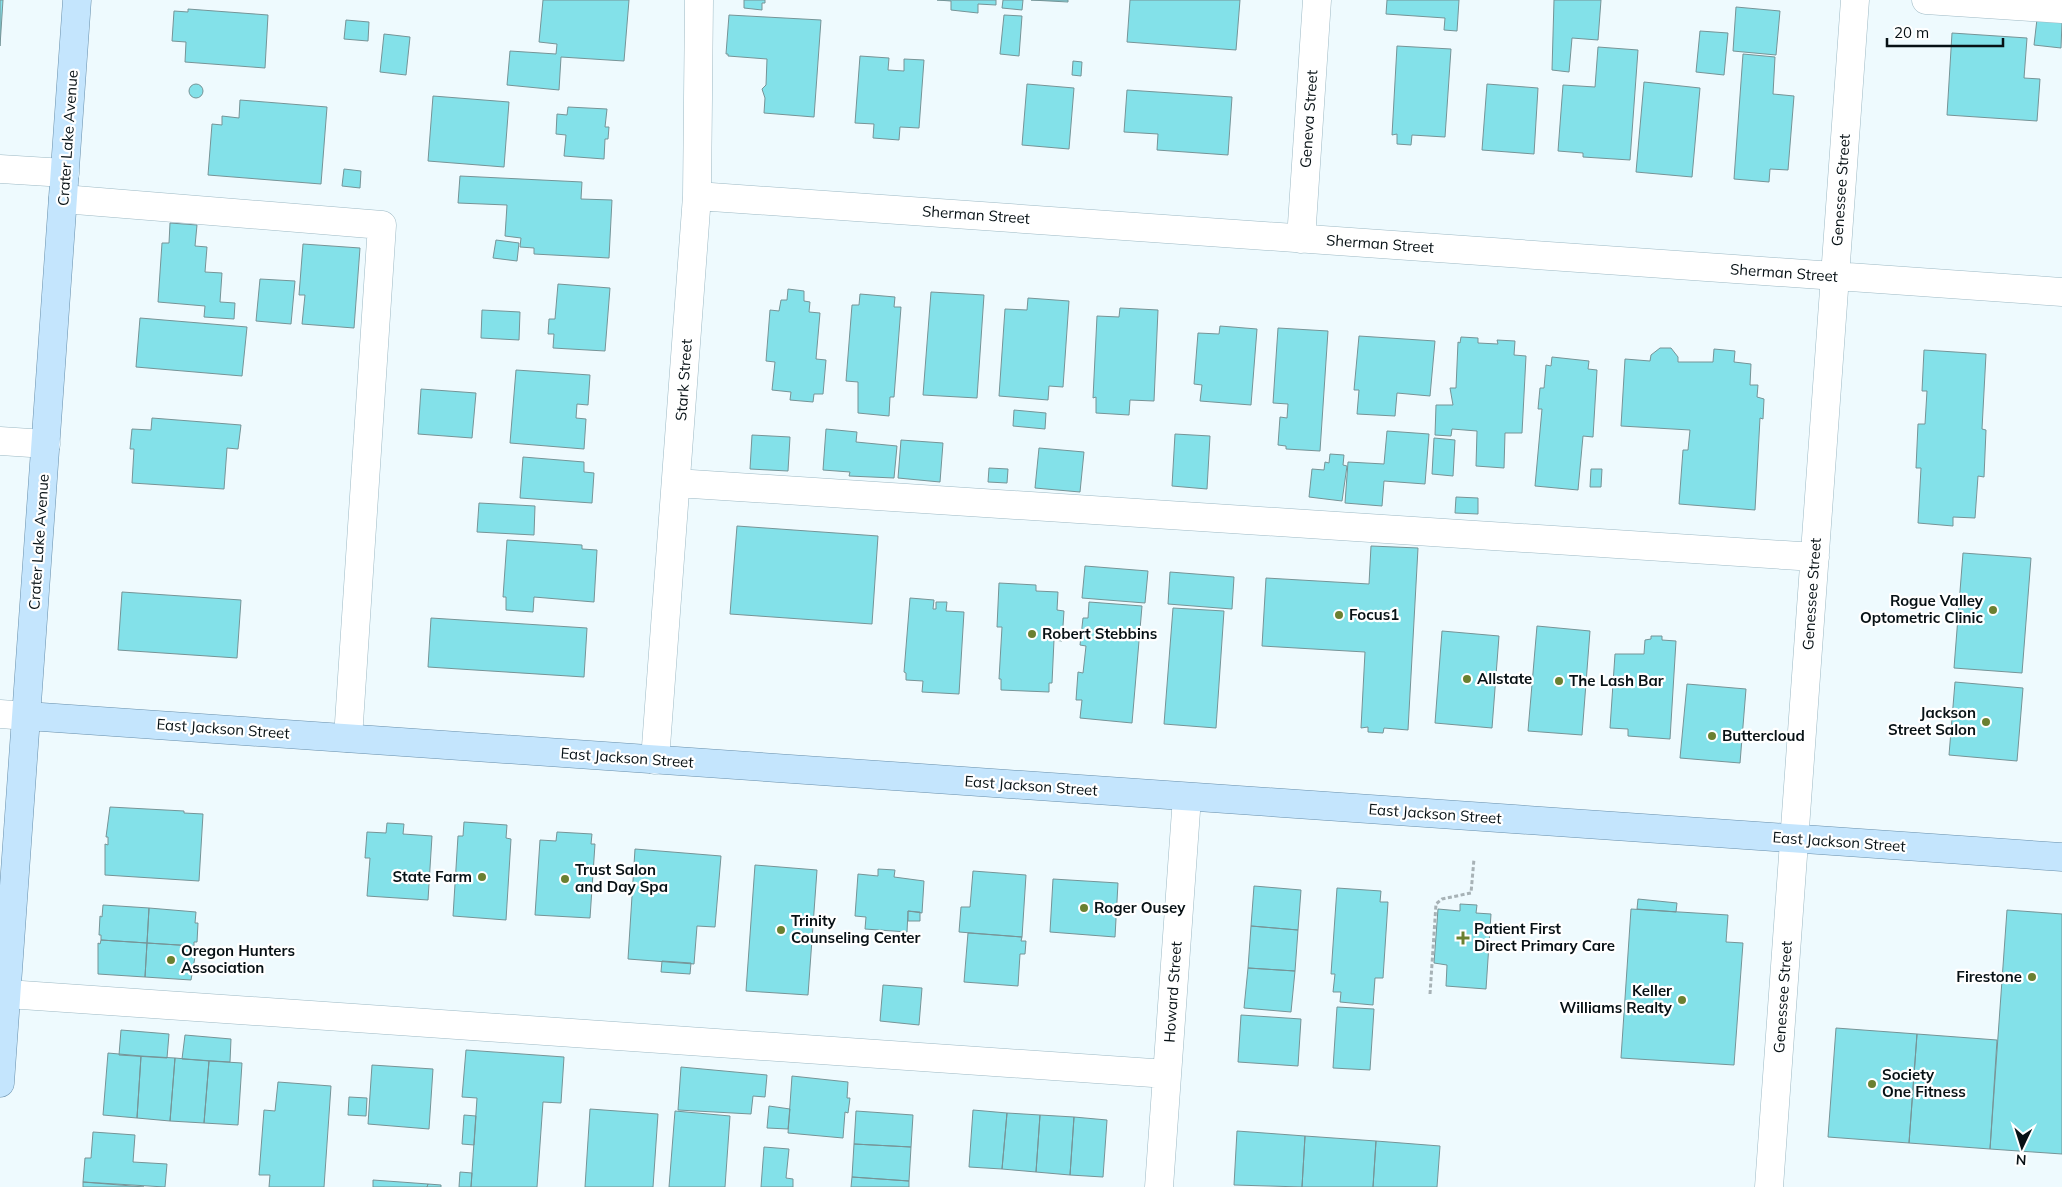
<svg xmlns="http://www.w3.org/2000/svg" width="2062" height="1187" viewBox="0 0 2062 1187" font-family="Mulish,sans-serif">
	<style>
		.building { fill: #83e1e9; stroke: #769497 }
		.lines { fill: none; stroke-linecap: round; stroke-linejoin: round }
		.minor-casing { stroke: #9db9c4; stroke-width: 29 }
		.major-casing { stroke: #688fab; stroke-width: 29 }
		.path { stroke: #a7b2b6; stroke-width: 3; stroke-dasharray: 4 2.5; stroke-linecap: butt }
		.minor { stroke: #fff; stroke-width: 28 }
		.major { stroke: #c4e5fd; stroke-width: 28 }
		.poi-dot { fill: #6a8031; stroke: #fff; stroke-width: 2 }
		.labels { text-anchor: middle; stroke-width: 4.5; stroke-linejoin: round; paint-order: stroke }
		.street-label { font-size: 15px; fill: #071115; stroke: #fff }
		.poi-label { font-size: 15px; font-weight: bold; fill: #071115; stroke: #fff; text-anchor: start }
	</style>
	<rect width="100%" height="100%" fill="#eefafe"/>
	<path class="building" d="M 0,0 L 3,0 L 0,46 Z
		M 543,0 L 629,0 L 624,61 L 561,57 L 559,90 L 507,85 L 510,51 L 556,54 L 557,44 L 539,42 Z
		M 744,0 L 765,0 L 765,3 L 762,3 L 762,10 L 744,8 Z
		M 937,0 L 996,0 L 996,5 L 978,4 L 978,13 L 951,10 L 951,1 Z
		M 1003,0 L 1023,0 L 1022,10 L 1002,8 Z
		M 1031,0 L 1068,0 L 1068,2 Z
		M 1130,0 L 1240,0 L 1236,50 L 1127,42 Z
		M 1387,0 L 1459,0 L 1457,31 L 1444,30 L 1445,18 L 1386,14 Z
		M 1554,0 L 1601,0 L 1598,40 L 1572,38 L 1569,72 L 1552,70 Z
		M 1736,7 L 1780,11 L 1776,55 L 1733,51 Z
		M 188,9 L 268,15 L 265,68 L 185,62 L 186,42 L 172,41 L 174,11 L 188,12 Z
		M 729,15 L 821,20 L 814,117 L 764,113 L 765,98 L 762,89 L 766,85 L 767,59 L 728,56 L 728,54 L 726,54 Z
		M 1004,15 L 1022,16 L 1019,56 L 1000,54 Z
		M 2037,19 L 2062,22 L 2061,48 L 2034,45 Z
		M 346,20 L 369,22 L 368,41 L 344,39 Z
		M 1700,31 L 1728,33 L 1724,75 L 1696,72 Z
		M 1952,33 L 2027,38 L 2024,78 L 2040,79 L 2037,121 L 1947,115 Z
		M 384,34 L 410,37 L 406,75 L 380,72 Z
		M 1397,46 L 1451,49 L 1445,137 L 1412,135 L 1411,145 L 1397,144 L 1397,134 L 1392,135 Z
		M 1598,47 L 1638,50 L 1630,160 L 1583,157 L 1583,153 L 1558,151 L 1563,85 L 1595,87 Z
		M 1743,54 L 1775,57 L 1773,94 L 1794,96 L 1788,170 L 1770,169 L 1769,182 L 1734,179 Z
		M 860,56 L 889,58 L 888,70 L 904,71 L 904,59 L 924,60 L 919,128 L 900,127 L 899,140 L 873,138 L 874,124 L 855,123 Z
		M 1073,61 L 1082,62 L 1081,76 L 1072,75 Z
		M 1644,82 L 1700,88 L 1692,177 L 1636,172 Z
		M 1027,84 L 1074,88 L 1069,149 L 1022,145 Z
		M 1487,84 L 1538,88 L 1534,154 L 1482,150 Z
		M189 91a7 7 0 1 1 14 0a7 7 0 1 1-14 0Z
		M 1127,90 L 1232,97 L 1228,155 L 1157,150 L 1158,134 L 1124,132 Z
		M 433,96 L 509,102 L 504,167 L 428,161 Z
		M 240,100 L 327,107 L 321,184 L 208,175 L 212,124 L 222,125 L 222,116 L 239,118 Z
		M 568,107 L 607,109 L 605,127 L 609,127 L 608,139 L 605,139 L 604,159 L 564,156 L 566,135 L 556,134 L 557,114 L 567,115 Z
		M 344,169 L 361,171 L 360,188 L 342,186 Z
		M 460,176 L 582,182 L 581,199 L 612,200 L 609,258 L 534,254 L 534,248 L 520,247 L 521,238 L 505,236 L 507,205 L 458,203 Z
		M 170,223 L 197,225 L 195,246 L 207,247 L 205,272 L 222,273 L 220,302 L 235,303 L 234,319 L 204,317 L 205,306 L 158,302 L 162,243 L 169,243 Z
		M 496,240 L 519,243 L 517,261 L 493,258 Z
		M 303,244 L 360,248 L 354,328 L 302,324 L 305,295 L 299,295 Z
		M 260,279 L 295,281 L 291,324 L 256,321 Z
		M 558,284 L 610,288 L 605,351 L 553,348 L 554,334 L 548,334 L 549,319 L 555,319 Z
		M 788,289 L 804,291 L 804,301 L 810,302 L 809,312 L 820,313 L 816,359 L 826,360 L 823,394 L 814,394 L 813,402 L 790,400 L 791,392 L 772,390 L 775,362 L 766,361 L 770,310 L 779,311 L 781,300 L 787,300 Z
		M 931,292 L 984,295 L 977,398 L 923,395 Z
		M 860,294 L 895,297 L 894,307 L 901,307 L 894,397 L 890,397 L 889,416 L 858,413 L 858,382 L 846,381 L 852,305 L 859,305 Z
		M 1028,298 L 1069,301 L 1063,387 L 1049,386 L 1048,400 L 999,396 L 1005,309 L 1027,310 Z
		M 1120,308 L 1158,310 L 1154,401 L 1130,400 L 1129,415 L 1096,413 L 1096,397 L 1093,398 L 1097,316 L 1119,317 Z
		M 482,310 L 520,312 L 519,340 L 481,338 Z
		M 140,318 L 247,327 L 242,376 L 136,367 Z
		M 1220,326 L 1257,329 L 1251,405 L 1200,401 L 1202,385 L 1194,384 L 1198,333 L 1219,334 Z
		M 1278,328 L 1328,331 L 1320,451 L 1286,449 L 1286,446 L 1278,445 L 1280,417 L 1287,418 L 1288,404 L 1273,403 Z
		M 1359,336 L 1435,341 L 1430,396 L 1397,393 L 1395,416 L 1357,414 L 1359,390 L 1354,390 Z
		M 1461,337 L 1478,338 L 1478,343 L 1498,344 L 1497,340 L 1515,341 L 1514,355 L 1526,356 L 1522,433 L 1505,433 L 1504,468 L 1476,466 L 1477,431 L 1452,429 L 1451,436 L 1435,435 L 1436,405 L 1453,405 L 1450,388 L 1456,388 L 1458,342 L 1460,343 Z
		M 1660,348 L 1671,348 L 1678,357 L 1678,362 L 1713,362 L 1714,349 L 1735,351 L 1734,362 L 1751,364 L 1750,385 L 1758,385 L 1757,397 L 1764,399 L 1763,419 L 1760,418 L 1755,510 L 1679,504 L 1683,450 L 1688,450 L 1690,430 L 1621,426 L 1625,359 L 1650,361 L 1651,355 Z
		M 1924,350 L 1986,354 L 1982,429 L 1986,430 L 1984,477 L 1978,476 L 1975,518 L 1953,517 L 1953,526 L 1918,523 L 1921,468 L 1916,468 L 1918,424 L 1925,424 L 1927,391 L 1922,391 Z
		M 1552,357 L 1589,361 L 1588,369 L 1597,370 L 1593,437 L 1583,436 L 1578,490 L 1535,486 L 1542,409 L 1538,409 L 1540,388 L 1544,388 L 1546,365 L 1551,366 Z
		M 516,370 L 590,375 L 588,405 L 577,404 L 576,418 L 586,419 L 584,449 L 510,443 Z
		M 421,389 L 476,393 L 472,438 L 418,434 Z
		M 1014,410 L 1046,413 L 1045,429 L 1013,426 Z
		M 152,418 L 241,425 L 238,449 L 227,448 L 224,489 L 132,483 L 134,449 L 130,449 L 132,429 L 151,430 Z
		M 826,429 L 857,432 L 856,442 L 897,446 L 894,478 L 849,476 L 850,472 L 823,470 Z
		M 1387,431 L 1429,434 L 1425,484 L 1384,481 L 1382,506 L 1345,503 L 1348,462 L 1384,464 Z
		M 1175,434 L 1210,436 L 1207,489 L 1172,486 Z
		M 752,435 L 790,437 L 788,471 L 750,469 Z
		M 1434,438 L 1455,440 L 1453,476 L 1432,474 Z
		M 901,440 L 943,443 L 940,482 L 898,478 Z
		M 1039,448 L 1084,452 L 1080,492 L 1035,488 Z
		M 1330,454 L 1344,455 L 1343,465 L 1347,466 L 1342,501 L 1309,497 L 1312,469 L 1324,470 L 1325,462 L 1329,463 Z
		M 523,457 L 584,462 L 584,472 L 594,473 L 592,503 L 520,498 Z
		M 989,468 L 1008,469 L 1007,483 L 988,482 Z
		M 1591,469 L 1602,469 L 1601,487 L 1590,487 Z
		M 1456,497 L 1478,498 L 1478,514 L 1455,513 Z
		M 479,503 L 535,506 L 534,535 L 477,532 Z
		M 737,526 L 878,536 L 872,624 L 730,614 Z
		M 507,540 L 582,545 L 582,549 L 597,550 L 594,602 L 534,597 L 533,612 L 506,610 L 506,597 L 503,597 Z
		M 1371,546 L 1418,548 L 1408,730 L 1384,728 L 1383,733 L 1368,732 L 1368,727 L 1361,728 L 1365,652 L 1262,646 L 1266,578 L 1369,584 Z
		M 1963,553 L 2031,558 L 2022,673 L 1954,668 Z
		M 1085,566 L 1148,571 L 1145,603 L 1082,598 Z
		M 1170,572 L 1234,577 L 1232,609 L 1168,604 Z
		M 999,583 L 1036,585 L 1036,591 L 1058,592 L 1057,610 L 1064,611 L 1062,641 L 1054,640 L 1052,683 L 1049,683 L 1049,692 L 1001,690 L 1001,679 L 999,679 L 1002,627 L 997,627 Z
		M 122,592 L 241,600 L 237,658 L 118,650 Z
		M 910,598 L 934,600 L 933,609 L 936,609 L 936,602 L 947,602 L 946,611 L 964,612 L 959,694 L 922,692 L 923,681 L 906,680 L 906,673 L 904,672 Z
		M 1089,602 L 1142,606 L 1132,723 L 1080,718 L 1082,700 L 1076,700 L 1078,672 L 1083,673 L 1086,646 L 1080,645 L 1083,618 L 1088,618 Z
		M 1173,608 L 1224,611 L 1216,728 L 1164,724 Z
		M 431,618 L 587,628 L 584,677 L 428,667 Z
		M 1537,626 L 1590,631 L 1582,735 L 1528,731 Z
		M 1442,631 L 1499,636 L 1492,728 L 1435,723 Z
		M 1651,636 L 1662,636 L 1662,640 L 1676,641 L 1670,739 L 1628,736 L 1628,729 L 1610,728 L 1615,654 L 1644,654 L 1645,640 L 1651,639 Z
		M 1955,682 L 2023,688 L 2017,761 L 1949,755 Z
		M 1687,684 L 1746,689 L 1740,763 L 1680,758 Z
		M 110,807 L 184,811 L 184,813 L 203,814 L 199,881 L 105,875 L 105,844 L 108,845 L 108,837 L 106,837 Z
		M 464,822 L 507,825 L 506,838 L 511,839 L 506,920 L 453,916 L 458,836 L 463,836 Z
		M 387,823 L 404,824 L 403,834 L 432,836 L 428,900 L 367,896 L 370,858 L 365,858 L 367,832 L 386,833 Z
		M 557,832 L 592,834 L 591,844 L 595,844 L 590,918 L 535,915 L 540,840 L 556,841 Z
		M 635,849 L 721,856 L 715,927 L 697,926 L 694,964 L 628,959 Z
		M 755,865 L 817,870 L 808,995 L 746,991 Z
		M 878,869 L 895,870 L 894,877 L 924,881 L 922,913 L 908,911 L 907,932 L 865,929 L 866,917 L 855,916 L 858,874 L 878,876 Z
		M 973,871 L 1026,875 L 1022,937 L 959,932 L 961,907 L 970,907 Z
		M 1053,879 L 1118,883 L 1115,937 L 1050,932 Z
		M 1254,886 L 1301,890 L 1298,930 L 1251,926 Z
		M 1337,888 L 1381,891 L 1380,902 L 1388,902 L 1383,978 L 1375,978 L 1373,1005 L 1340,1002 L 1341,992 L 1333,992 L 1335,974 L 1331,974 Z
		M 1638,899 L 1677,903 L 1676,912 L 1637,909 Z
		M 1460,904 L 1477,905 L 1476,913 L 1491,914 L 1486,989 L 1446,986 L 1447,965 L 1434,963 L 1438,909 L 1460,911 Z
		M 103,905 L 149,908 L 147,943 L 101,940 L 101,935 L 99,935 L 100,916 L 102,917 Z
		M 149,908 L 196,912 L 195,923 L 198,923 L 197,942 L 194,942 L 194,946 L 147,943 Z
		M 1631,909 L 1728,915 L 1726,942 L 1743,943 L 1734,1065 L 1621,1058 Z
		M 2007,910 L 2062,914 L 2062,1154 L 1990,1149 Z
		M 908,911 L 920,912 L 920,921 L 908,921 Z
		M 1251,926 L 1298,930 L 1295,971 L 1248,968 Z
		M 968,933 L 1022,937 L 1021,941 L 1026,941 L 1025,954 L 1020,954 L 1018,986 L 964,982 Z
		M 101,940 L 147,943 L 145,977 L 98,974 L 98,943 L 100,944 Z
		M 147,943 L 194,946 L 193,951 L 196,951 L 191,980 L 145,977 Z
		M 662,961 L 691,963 L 690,974 L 661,972 Z
		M 1248,968 L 1295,971 L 1291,1012 L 1244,1008 Z
		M 883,985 L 922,988 L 919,1025 L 880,1021 Z
		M 1337,1007 L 1374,1009 L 1370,1070 L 1333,1068 Z
		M 1241,1015 L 1301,1019 L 1298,1066 L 1238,1062 Z
		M 1836,1028 L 1917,1034 L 1909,1143 L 1828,1137 Z
		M 121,1030 L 169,1034 L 167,1058 L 119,1055 Z
		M 1917,1034 L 1997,1040 L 1990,1149 L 1909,1143 Z
		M 185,1035 L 231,1039 L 230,1062 L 182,1059 Z
		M 466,1050 L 564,1057 L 561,1103 L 543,1102 L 537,1187 L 471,1187 L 477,1098 L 462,1097 Z
		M 108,1053 L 141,1056 L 137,1118 L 103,1115 Z
		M 141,1056 L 175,1058 L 170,1121 L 137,1118 Z
		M 175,1058 L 209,1061 L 204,1123 L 170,1121 Z
		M 209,1061 L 242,1063 L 238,1125 L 204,1123 Z
		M 372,1065 L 433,1069 L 429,1129 L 368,1124 Z
		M 681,1067 L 767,1075 L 765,1097 L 753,1096 L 751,1114 L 678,1110 Z
		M 792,1076 L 848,1082 L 847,1098 L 850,1098 L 848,1113 L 845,1112 L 843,1138 L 788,1133 Z
		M 278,1082 L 331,1086 L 324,1187 L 269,1187 L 270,1175 L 259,1175 L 264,1110 L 275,1111 Z
		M 349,1097 L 367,1098 L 366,1116 L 348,1115 Z
		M 769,1106 L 790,1109 L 788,1129 L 767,1128 Z
		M 590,1109 L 658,1114 L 653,1187 L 585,1187 Z
		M 973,1110 L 1007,1113 L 1002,1169 L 969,1167 Z
		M 675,1111 L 730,1116 L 725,1187 L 669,1187 Z
		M 856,1111 L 913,1115 L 911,1147 L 854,1144 Z
		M 1007,1113 L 1040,1115 L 1036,1172 L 1002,1169 Z
		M 464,1115 L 476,1116 L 474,1145 L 462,1144 Z
		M 1040,1115 L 1074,1117 L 1070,1175 L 1036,1172 Z
		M 1074,1117 L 1107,1120 L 1103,1177 L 1070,1175 Z
		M 1237,1131 L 1305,1136 L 1302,1187 L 1234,1185 Z
		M 93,1132 L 135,1135 L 133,1162 L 167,1164 L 165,1187 L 83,1182 L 85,1158 L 91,1158 Z
		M 1305,1136 L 1376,1141 L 1373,1187 L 1302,1187 Z
		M 1376,1141 L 1440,1146 L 1437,1187 L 1373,1187 Z
		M 854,1144 L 911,1147 L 909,1181 L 852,1177 Z
		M 764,1147 L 789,1149 L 786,1178 L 793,1179 L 793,1187 L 761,1187 Z
		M 460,1172 L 472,1173 L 471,1187 L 459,1187 Z
		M 852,1177 L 909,1181 L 909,1187 L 851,1187 Z
		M 373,1180 L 428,1184 L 427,1187 L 373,1187 Z
		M 83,1182 L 144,1187 L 83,1187 Z
		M 428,1184 L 441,1185 L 441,1187 L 427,1187 Z"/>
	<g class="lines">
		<defs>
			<path id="minor" d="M 1926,0 L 2062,9
				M 0,169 L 65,173
				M 697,196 L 2062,292
				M 63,199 L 382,225 L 348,738
				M 1301,239 L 1317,0
				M 0,441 L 46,444
				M 676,483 L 1815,557
				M 0,714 L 27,716
				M 655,760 L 697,196 L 699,0
				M 7,994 L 1167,1074
				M 1159,1187 L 1187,797
				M 1769,1187 L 1855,0"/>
			<path id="major" d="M 27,716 L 2062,857
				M 0,1083 L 77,0"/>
		</defs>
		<use href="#minor" class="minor-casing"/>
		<use href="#major" class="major-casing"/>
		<path class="path" d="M 1430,994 L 1436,904 L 1442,899 L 1471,893 L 1474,859"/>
		<use href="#minor" class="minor"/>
		<use href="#major" class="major"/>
	</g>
	<g class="poi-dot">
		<circle cx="1993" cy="610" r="5"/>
		<circle cx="1339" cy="615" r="5"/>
		<circle cx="1032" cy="634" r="5"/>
		<circle cx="1467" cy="679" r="5"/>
		<circle cx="1559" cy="681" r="5"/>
		<circle cx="1986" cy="722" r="5"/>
		<circle cx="1712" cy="736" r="5"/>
		<circle cx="482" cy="877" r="5"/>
		<circle cx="565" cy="879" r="5"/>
		<circle cx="1084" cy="908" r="5"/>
		<circle cx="781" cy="930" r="5"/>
		<path d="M1460.5 930.5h5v5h5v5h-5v5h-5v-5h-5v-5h5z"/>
		<circle cx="171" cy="960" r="5"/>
		<circle cx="2032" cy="977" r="5"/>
		<circle cx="1682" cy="1000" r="5"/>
		<circle cx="1872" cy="1084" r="5"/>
	</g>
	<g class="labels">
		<g class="street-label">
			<text transform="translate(1309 119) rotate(-86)" y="5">Geneva Street</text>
			<text transform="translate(68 138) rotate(-86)" y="5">Crater Lake Avenue</text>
			<text transform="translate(1841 190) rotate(-86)" y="5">Genessee Street</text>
			<text transform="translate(976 215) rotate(4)" y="5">Sherman Street</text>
			<text transform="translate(1380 244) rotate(4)" y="5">Sherman Street</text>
			<text transform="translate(1784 273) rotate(4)" y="5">Sherman Street</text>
			<text transform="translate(684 380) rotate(-86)" y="5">Stark Street</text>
			<text transform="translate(39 542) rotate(-86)" y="5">Crater Lake Avenue</text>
			<text transform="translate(1812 594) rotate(-86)" y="5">Genessee Street</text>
			<text transform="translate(223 729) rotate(4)" y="5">East Jackson Street</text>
			<text transform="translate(627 758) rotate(4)" y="5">East Jackson Street</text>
			<text transform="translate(1031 786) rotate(4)" y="5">East Jackson Street</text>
			<text transform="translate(1435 814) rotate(4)" y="5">East Jackson Street</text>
			<text transform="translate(1839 842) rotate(4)" y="5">East Jackson Street</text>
			<text transform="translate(1173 992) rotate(-86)" y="5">Howard Street</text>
			<text transform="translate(1783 997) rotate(-86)" y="5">Genessee Street</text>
		</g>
		<g class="poi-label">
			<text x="1983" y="606" text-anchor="end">Rogue Valley<tspan x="1983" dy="17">Optometric Clinic</tspan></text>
			<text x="1349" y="620">Focus1</text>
			<text x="1042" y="639">Robert Stebbins</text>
			<text x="1477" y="684">Allstate</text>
			<text x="1569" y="686">The Lash Bar</text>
			<text x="1976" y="718" text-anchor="end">Jackson<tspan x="1976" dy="17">Street Salon</tspan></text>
			<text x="1722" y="741">Buttercloud</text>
			<text x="575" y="875">Trust Salon<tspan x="575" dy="17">and Day Spa</tspan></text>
			<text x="472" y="882" text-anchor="end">State Farm</text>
			<text x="1094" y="913">Roger Ousey</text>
			<text x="791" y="926">Trinity<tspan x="791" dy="17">Counseling Center</tspan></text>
			<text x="1474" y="934">Patient First<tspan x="1474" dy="17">Direct Primary Care</tspan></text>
			<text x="181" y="956">Oregon Hunters<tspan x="181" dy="17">Association</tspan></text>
			<text x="2022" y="982" text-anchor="end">Firestone</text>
			<text x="1672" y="996" text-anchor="end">Keller<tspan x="1672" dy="17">Williams Realty</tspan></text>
			<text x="1882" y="1080">Society<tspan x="1882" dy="17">One Fitness</tspan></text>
		</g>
	</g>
	<g transform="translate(2022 1147) rotate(184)" stroke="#ffffff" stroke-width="4" paint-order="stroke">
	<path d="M0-4L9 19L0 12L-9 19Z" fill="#071115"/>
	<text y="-8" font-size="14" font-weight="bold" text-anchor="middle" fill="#071115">N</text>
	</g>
	<path d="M1887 38v8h116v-8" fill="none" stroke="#071115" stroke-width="2.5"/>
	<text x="1894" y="38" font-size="15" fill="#071115" stroke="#ffffff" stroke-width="4" paint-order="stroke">20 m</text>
</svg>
